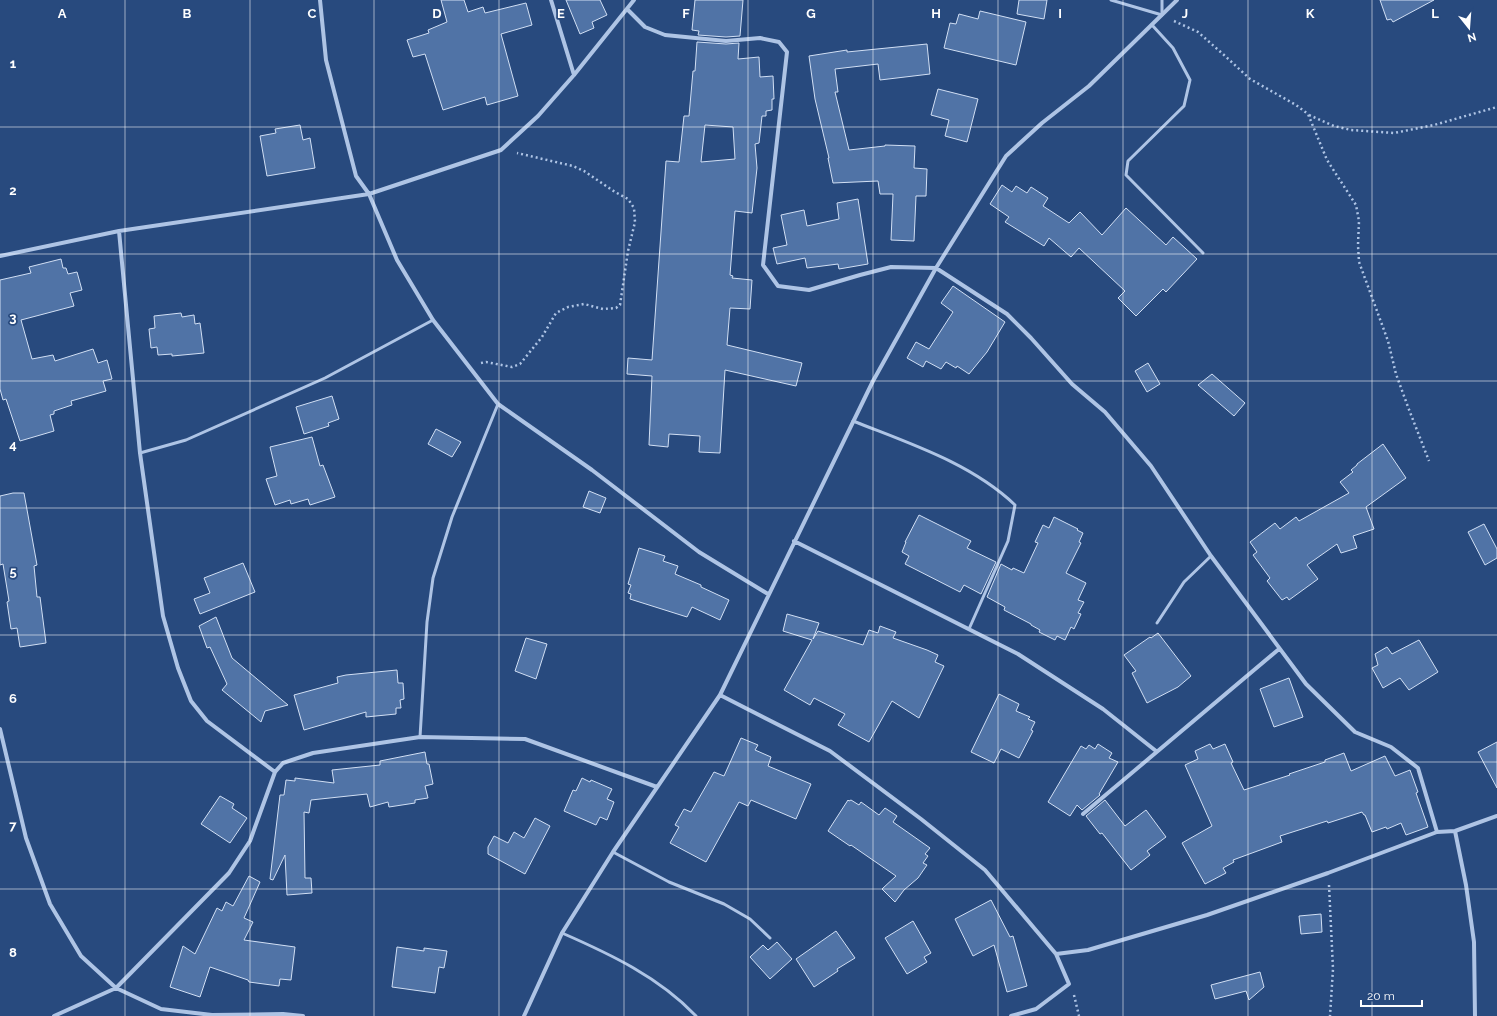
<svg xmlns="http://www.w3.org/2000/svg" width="1497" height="1016" viewBox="0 0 1497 1016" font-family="Raleway,sans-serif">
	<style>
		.building { fill: #5073a6; stroke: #d1dff4; fill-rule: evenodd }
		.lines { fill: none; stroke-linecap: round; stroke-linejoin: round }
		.path { stroke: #aec4e5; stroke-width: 2.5; stroke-dasharray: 2 3; stroke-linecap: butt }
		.service { stroke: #aec4e5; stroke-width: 3 }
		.minor { stroke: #aec4e5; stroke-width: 4 }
		.grid { fill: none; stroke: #fff; stroke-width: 1; stroke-opacity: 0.55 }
		.grid-label { font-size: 13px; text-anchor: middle; font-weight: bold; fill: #fff; stroke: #284a7e; stroke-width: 3.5; stroke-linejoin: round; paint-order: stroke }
	</style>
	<rect width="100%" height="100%" fill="#284a7e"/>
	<path class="building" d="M 441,0 L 464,0 L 468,12 L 483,7 L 485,13 L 526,3 L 532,25 L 501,34 L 518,96 L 487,105 L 485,97 L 443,110 L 425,54 L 413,57 L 407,40 L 429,33 L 428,30 L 447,22 Z
		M 566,0 L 600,0 L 607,15 L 592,22 L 594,28 L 580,34 Z
		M 695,0 L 743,0 L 740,36 L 726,37 L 698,35 L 699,31 L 692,30 Z
		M 1019,0 L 1047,0 L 1044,19 L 1017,14 Z
		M 1380,0 L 1434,0 L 1393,22 L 1391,19 L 1387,20 Z
		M 980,11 L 1026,22 L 1016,65 L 944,48 L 950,23 L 956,24 L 959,14 L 978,19 Z
		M 697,42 L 726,44 L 739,43 L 738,59 L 759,57 L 760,77 L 773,76 L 774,99 L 772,99 L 772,110 L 766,111 L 766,116 L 762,116 L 759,143 L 755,144 L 757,168 L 752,213 L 735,211 L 730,275 L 733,276 L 732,278 L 752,280 L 750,309 L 730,308 L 727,345 L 802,363 L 796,386 L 725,370 L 720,453 L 699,452 L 700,436 L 669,434 L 668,447 L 649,445 L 652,376 L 627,374 L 628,358 L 652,360 L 666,161 L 679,162 L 684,116 L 689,116 L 693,71 L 695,71 ZM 705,125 L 733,127 L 735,159 L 701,162 Z
		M 927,44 L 930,74 L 880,80 L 878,64 L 835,69 L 838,92 L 835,92 L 849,150 L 885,146 L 885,145 L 915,146 L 914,168 L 927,169 L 926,196 L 916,196 L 914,241 L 891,240 L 893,194 L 880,194 L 878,181 L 833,183 L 828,158 L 829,158 L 815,99 L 809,56 L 847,50 L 847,52 Z
		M 938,89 L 978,99 L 967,142 L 945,136 L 949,120 L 931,115 Z
		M 300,125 L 303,140 L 310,138 L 315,168 L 267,176 L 260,136 L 276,133 L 275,129 Z
		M 1002,185 L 1012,192 L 1016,186 L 1027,193 L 1031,187 L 1048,198 L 1043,206 L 1069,223 L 1080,212 L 1102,235 L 1126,208 L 1166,245 L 1173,237 L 1197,259 L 1166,292 L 1163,289 L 1136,316 L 1118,298 L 1125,291 L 1079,248 L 1071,257 L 1049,238 L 1044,246 L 1005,222 L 1009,217 L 990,204 Z
		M 858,199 L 868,264 L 839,269 L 838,264 L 807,268 L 805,258 L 777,264 L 773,248 L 787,245 L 781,215 L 804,210 L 807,226 L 839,219 L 837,203 Z
		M 61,259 L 63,268 L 66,268 L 68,274 L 77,272 L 82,290 L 70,293 L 74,306 L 21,320 L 32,359 L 53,355 L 55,361 L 93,349 L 98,363 L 107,360 L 112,379 L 103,381 L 106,391 L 71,401 L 72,405 L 54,411 L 54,414 L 50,415 L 54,431 L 20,441 L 6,399 L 3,400 L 0,389 L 0,280 L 31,273 L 29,267 Z
		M 953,286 L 1005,322 L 987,352 L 969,374 L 957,366 L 956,368 L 946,362 L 941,369 L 926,361 L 923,367 L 907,358 L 916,342 L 929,349 L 953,312 L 941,303 Z
		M 181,313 L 182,317 L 194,315 L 195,324 L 200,323 L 204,353 L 172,356 L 172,354 L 158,355 L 157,347 L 151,348 L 149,329 L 155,328 L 154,316 Z
		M 1148,363 L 1160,384 L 1147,392 L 1135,371 Z
		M 1212,374 L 1245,403 L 1234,416 L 1198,385 Z
		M 332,396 L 339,419 L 328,423 L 329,426 L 304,434 L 296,407 Z
		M 436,429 L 461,442 L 452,457 L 428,444 Z
		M 312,437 L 320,466 L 323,465 L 335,497 L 310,505 L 308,499 L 291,504 L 290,500 L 275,505 L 266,479 L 277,476 L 270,447 Z
		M 1383,444 L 1406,478 L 1366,507 L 1374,529 L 1353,536 L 1357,548 L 1341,553 L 1337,544 L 1307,565 L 1318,579 L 1289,600 L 1287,597 L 1282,600 L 1267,581 L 1270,578 L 1253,555 L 1257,552 L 1250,542 L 1275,523 L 1280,529 L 1296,517 L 1299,521 L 1349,493 L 1340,482 L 1353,472 L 1351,470 L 1357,465 L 1357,464 Z
		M 589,491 L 606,498 L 600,513 L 583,507 Z
		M 13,493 L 24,493 L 37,565 L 34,566 L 37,597 L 40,597 L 46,643 L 20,647 L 17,628 L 11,629 L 7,602 L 9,601 L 3,564 L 0,565 L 0,496 Z
		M 919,515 L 971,541 L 967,548 L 996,562 L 981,594 L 964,585 L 960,592 L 905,564 L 909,556 L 902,552 L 906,542 L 905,542 Z
		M 1054,517 L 1078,529 L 1077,530 L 1083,533 L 1079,542 L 1081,543 L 1066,573 L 1086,583 L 1078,600 L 1084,602 L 1078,613 L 1081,614 L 1074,629 L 1071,627 L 1065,640 L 1057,636 L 1055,640 L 1039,632 L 1040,630 L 1031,625 L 1031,624 L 1004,610 L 1005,607 L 987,597 L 1001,564 L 1012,570 L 1013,568 L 1024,573 L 1038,543 L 1035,542 L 1043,525 L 1049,528 Z
		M 1484,524 L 1497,549 L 1497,558 L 1485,565 L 1468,532 Z
		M 639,548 L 665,556 L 663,561 L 678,566 L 675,574 L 701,585 L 701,587 L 729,600 L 720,620 L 692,607 L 687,617 L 630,599 L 631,594 L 628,593 L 631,585 L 628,584 Z
		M 243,563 L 255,592 L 200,614 L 194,599 L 210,593 L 204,578 Z
		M 787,614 L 819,623 L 813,639 L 818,631 L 863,645 L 869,630 L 878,633 L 880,626 L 896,632 L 893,638 L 927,650 L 938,655 L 935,662 L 944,666 L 919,718 L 892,701 L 869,742 L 838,725 L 845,714 L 814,698 L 810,705 L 784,690 L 812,640 L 783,631 Z
		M 216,617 L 232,658 L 288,705 L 265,711 L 261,722 L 222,690 L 227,684 L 210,647 L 207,648 L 199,626 Z
		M 1158,633 L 1191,676 L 1178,687 L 1147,703 L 1132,673 L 1136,671 L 1124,655 L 1150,637 L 1151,638 Z
		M 526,638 L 547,644 L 536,679 L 515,671 Z
		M 1419,640 L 1438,672 L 1409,690 L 1400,678 L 1383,688 L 1372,668 L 1378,665 L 1375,654 L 1387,647 L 1392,654 Z
		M 397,670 L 398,683 L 403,683 L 404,699 L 400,700 L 401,708 L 396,708 L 396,714 L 366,717 L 366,712 L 304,730 L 294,695 L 338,683 L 337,677 L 346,675 Z
		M 1289,678 L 1303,717 L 1274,727 L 1260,689 Z
		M 999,694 L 1019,704 L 1016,711 L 1030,717 L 1028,719 L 1035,722 L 1031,730 L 1033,731 L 1019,758 L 1001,749 L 994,763 L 971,752 Z
		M 741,738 L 758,745 L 755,750 L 771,757 L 768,766 L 811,784 L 796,819 L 751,800 L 748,806 L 739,802 L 706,862 L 670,843 L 679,827 L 675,825 L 684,809 L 691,812 L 714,772 L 724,776 Z
		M 1497,742 L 1497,788 L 1478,752 Z
		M 1098,744 L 1112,753 L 1109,758 L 1118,762 L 1099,794 L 1100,795 L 1082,810 L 1077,805 L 1070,816 L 1048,802 L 1081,746 L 1086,749 L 1089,745 L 1095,749 Z
		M 1210,744 L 1213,749 L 1225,744 L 1233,762 L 1231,763 L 1244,790 L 1290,775 L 1289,774 L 1325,762 L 1325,760 L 1344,753 L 1351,771 L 1385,756 L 1395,776 L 1410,770 L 1418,792 L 1416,793 L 1428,827 L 1406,835 L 1401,823 L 1387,829 L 1386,827 L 1372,832 L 1365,815 L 1364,815 L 1362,812 L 1328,823 L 1327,821 L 1280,836 L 1282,842 L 1233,860 L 1234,862 L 1223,868 L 1226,873 L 1205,884 L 1182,843 L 1212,826 L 1185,765 L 1198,759 L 1195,751 Z
		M 425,752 L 427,764 L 429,764 L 433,784 L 425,786 L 428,798 L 415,800 L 415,803 L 389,807 L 388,802 L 370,807 L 367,794 L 311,800 L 309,813 L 304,812 L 305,878 L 311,878 L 312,893 L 287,895 L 285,855 L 273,880 L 270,879 L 280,795 L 284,795 L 286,780 L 295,781 L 295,778 L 334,783 L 332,770 L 380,765 L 380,761 Z
		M 582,778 L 590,782 L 591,780 L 612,789 L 607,799 L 614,802 L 607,820 L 600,817 L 596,825 L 564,811 L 573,790 L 576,791 Z
		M 220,796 L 234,804 L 232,808 L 247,818 L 230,843 L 201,824 Z
		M 848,800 L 849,801 L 851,800 L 859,805 L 861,802 L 879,815 L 885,808 L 897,816 L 893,822 L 930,848 L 925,854 L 928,856 L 923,863 L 927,865 L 918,878 L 904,890 L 895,902 L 882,889 L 896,876 L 851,845 L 850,846 L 828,831 Z
		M 1105,800 L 1125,826 L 1146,810 L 1166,837 L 1147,851 L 1150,855 L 1131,870 L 1102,833 L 1100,834 L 1086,816 Z
		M 535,818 L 550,826 L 525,874 L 488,854 L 488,847 L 494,836 L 508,843 L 514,832 L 524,838 Z
		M 249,876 L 260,882 L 244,918 L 253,922 L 244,940 L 295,947 L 291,980 L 280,979 L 279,986 L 249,982 L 248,980 L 210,967 L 200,997 L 170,987 L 183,946 L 195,954 L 217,908 L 222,911 L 226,902 L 233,906 Z
		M 991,900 L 1010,937 L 1013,936 L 1027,986 L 1007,992 L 994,945 L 973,956 L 955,919 Z
		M 1321,914 L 1322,932 L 1301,934 L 1299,916 Z
		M 913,921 L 931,953 L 924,957 L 927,962 L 907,974 L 885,938 Z
		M 836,931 L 855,958 L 837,969 L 838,971 L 814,987 L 796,959 Z
		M 777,942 L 792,959 L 770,979 L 750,957 L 763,945 L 768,950 Z
		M 397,947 L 424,951 L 424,948 L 447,951 L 444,968 L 439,967 L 435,993 L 392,987 Z
		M 1260,972 L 1264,987 L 1249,1000 L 1246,991 L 1215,999 L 1211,985 Z"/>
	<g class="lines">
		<path class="path" d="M 1174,21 L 1198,32 L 1224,55 L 1250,79 L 1296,105 L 1308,114 L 1327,160 L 1356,205 L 1359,221 L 1358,245 L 1359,262 L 1388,341 L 1396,374 L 1408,407 L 1429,461
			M 1309,115 L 1334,126 L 1351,130 L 1394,133 L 1434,125 L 1497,107
			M 481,363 L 486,362 L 512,367 L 520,364 L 542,337 L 556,313 L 568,307 L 584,304 L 603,309 L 616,308 L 620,305 L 628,251 L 635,222 L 634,208 L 628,199 L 615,192 L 584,171 L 573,166 L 517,153
			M 1329,885 L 1333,969 L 1330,1016
			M 1074,995 L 1079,1016"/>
		<path class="service" d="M 1111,0 L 1162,15 L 1162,0
			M 1152,25 L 1173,48 L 1190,80 L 1184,106 L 1128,161 L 1126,175 L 1203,253
			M 853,421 C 908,443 971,463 1015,505 L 1008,541 L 969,629
			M 140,453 L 186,440 L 325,378 L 433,320
			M 1157,623 L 1184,582 L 1211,556
			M 420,737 L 427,622 L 433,578 L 452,517 L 498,404
			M 613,852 L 669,882 L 724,904 L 750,919 L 770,938
			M 562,933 C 610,954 659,977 696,1016"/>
		<path class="minor" d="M 320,0 L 326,60 L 356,176 L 369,194 L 397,260 L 433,320 L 498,404 L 592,470 L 699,552 L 768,594
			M 551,0 L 574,75
			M 627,9 L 645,27 L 665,35 L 726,41 L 760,38 L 779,42 L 787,52 L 763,265 L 778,286 L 809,290 L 860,275 L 891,267 L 936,268 L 1007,314 L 1031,338 L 1072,384 L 1105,412 L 1151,466 L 1211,556 L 1306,684 L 1355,732 L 1391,747 L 1418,768 L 1437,832
			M 119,231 L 140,453 L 163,616 L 178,668 L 191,701 L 207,721 L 275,772
			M 0,256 L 119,231 L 369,194 L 501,150 L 538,116 L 574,75 L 634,0
			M 794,541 L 1018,654 L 1103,709 L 1156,751
			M 720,695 L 830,751 L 921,819 L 985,870 L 1056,954 L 1088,950 L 1207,915 L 1328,873 L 1437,832 L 1455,831 L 1497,816
			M 0,729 L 26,838 L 50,904 L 81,956 L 116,988 L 161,1009 L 212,1015 L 283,1014 L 303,1016
			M 1083,814 L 1279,649
			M 1455,831 L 1466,885 L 1474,942 L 1475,1016
			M 54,1016 L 116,988 L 229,873 L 250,841 L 275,772 L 283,763 L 313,753 L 420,737 L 525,739 L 657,787
			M 524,1016 L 562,933 L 613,852 L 720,695 L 873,381 L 936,268 L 1006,156 L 1042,123 L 1089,86 L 1177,0
			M 1011,1016 L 1036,1009 L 1069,984 L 1056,954"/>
	</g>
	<path class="grid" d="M 125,0 L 125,1016M 250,0 L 250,1016M 374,0 L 374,1016M 499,0 L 499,1016M 624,0 L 624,1016M 748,0 L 748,1016M 873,0 L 873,1016M 998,0 L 998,1016M 1123,0 L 1123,1016M 1248,0 L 1248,1016M 1372,0 L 1372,1016M 0,127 L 1497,127M 0,254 L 1497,254M 0,381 L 1497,381M 0,508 L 1497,508M 0,635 L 1497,635M 0,762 L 1497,762M 0,889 L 1497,889"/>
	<g class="grid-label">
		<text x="62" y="18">A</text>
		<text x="187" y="18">B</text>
		<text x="312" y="18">C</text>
		<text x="437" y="18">D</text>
		<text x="561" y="18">E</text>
		<text x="686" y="18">F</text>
		<text x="811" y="18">G</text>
		<text x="936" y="18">H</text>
		<text x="1060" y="18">I</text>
		<text x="1185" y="18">J</text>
		<text x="1310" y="18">K</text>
		<text x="1435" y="18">L</text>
		<text x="13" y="68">1</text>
		<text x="13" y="195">2</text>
		<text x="13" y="322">3</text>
		<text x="13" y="449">4</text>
		<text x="13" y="576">5</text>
		<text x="13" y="703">6</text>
		<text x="13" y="830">7</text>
		<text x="13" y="957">8</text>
	</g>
	<g transform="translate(1469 28) rotate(163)" stroke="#284a7e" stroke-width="3" paint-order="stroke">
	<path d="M0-3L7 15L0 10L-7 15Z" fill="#ffffff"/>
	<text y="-6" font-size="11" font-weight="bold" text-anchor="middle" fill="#ffffff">N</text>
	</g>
	<path d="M1361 1000v6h61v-6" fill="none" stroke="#ffffff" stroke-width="2"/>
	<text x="1367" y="1000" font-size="12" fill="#ffffff" stroke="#284a7e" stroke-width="3" paint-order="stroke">20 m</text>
</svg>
